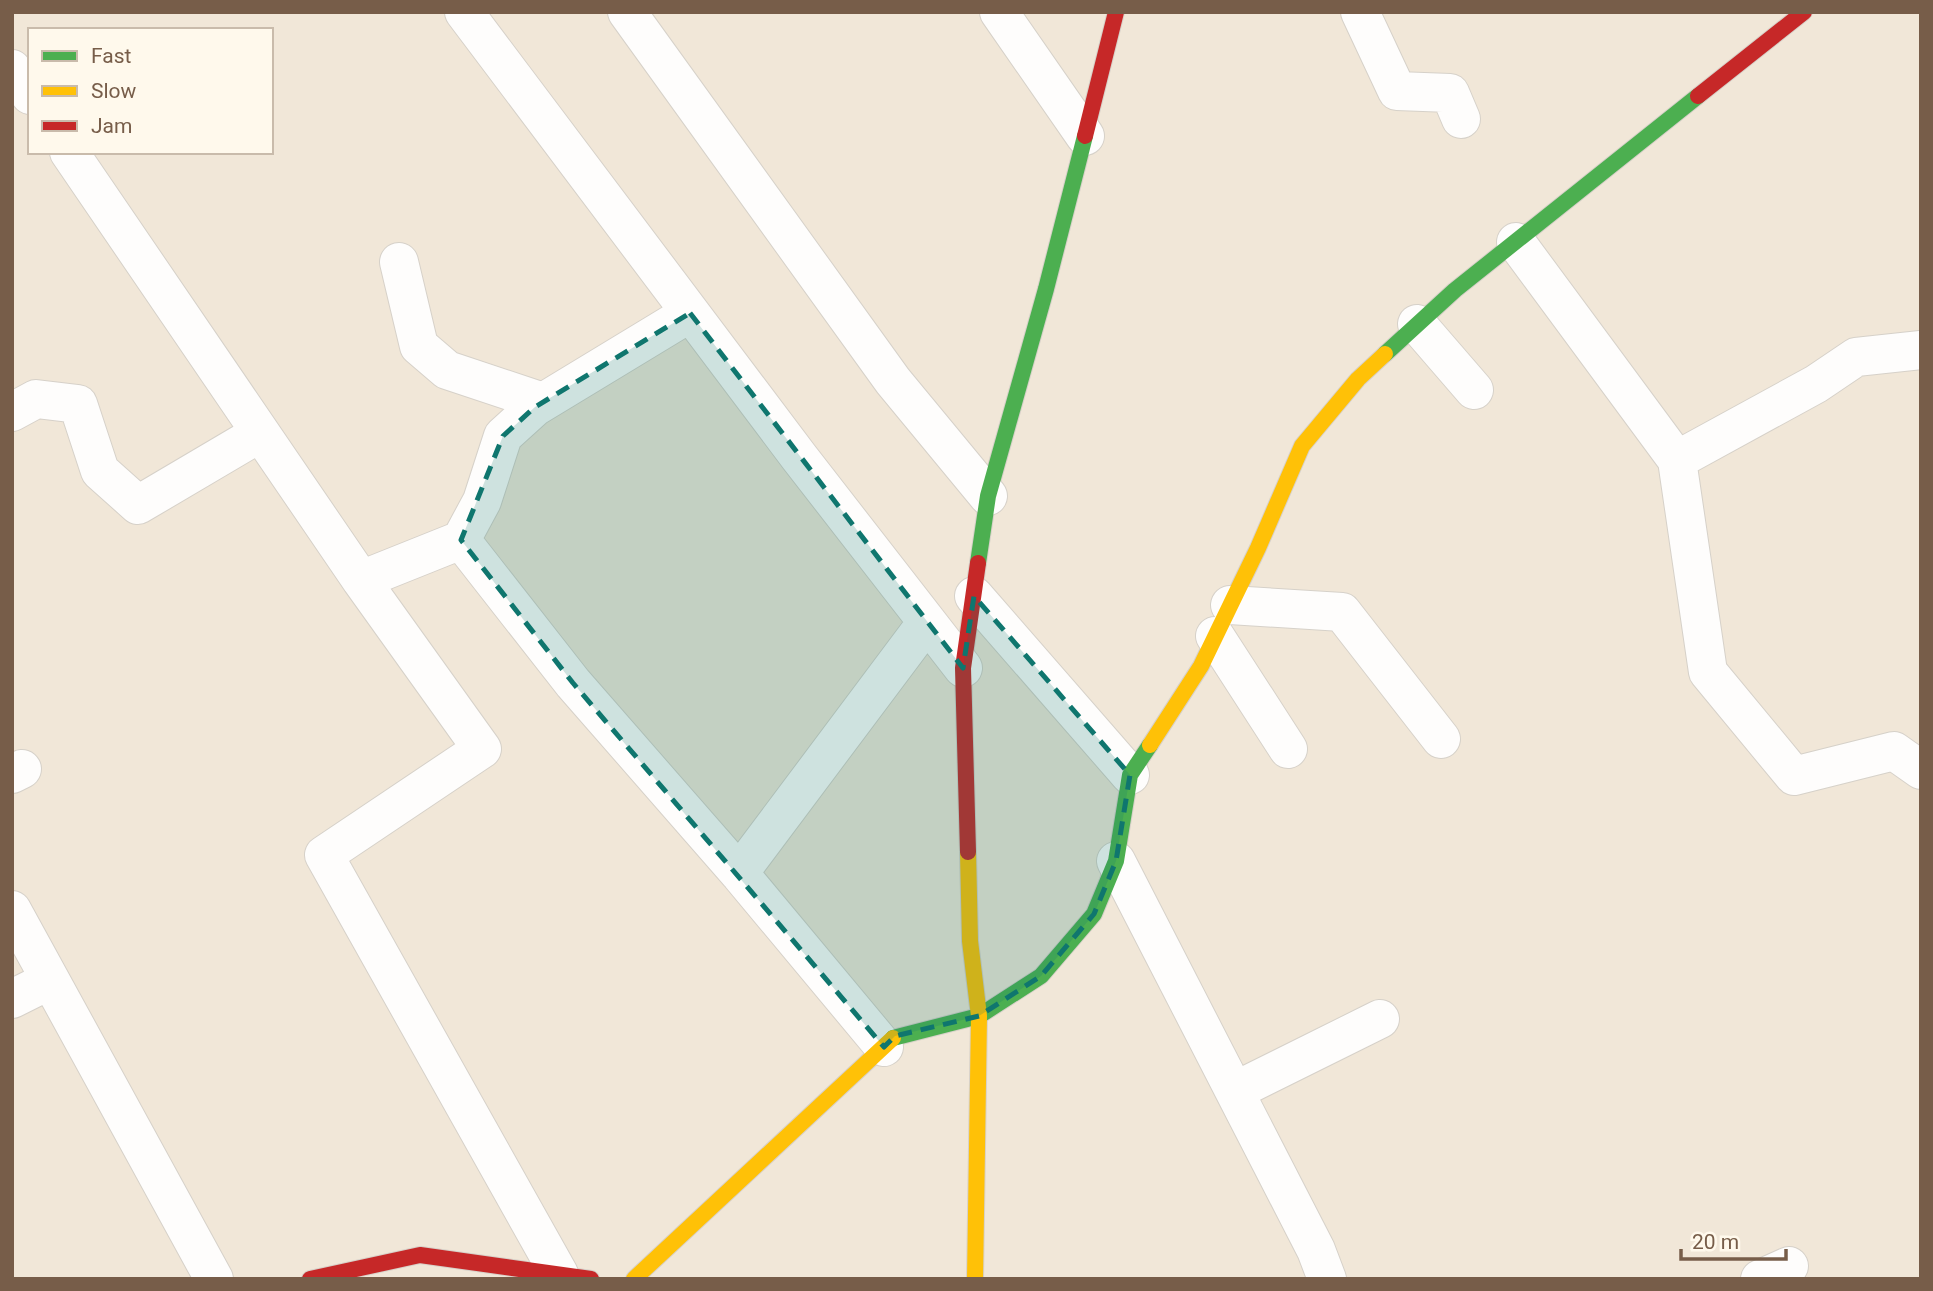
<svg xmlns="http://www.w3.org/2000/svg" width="1933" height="1291" viewBox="0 0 1933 1291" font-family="Roboto,sans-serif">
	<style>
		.residential { fill: #f1e7d8; fill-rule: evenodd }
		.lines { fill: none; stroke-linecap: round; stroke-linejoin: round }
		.street-casing { stroke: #d6d1c9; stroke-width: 40 }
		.fast-casing { stroke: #d7d1c9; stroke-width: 18 }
		.slow-casing { stroke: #d7d1c9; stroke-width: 18 }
		.jam-casing { stroke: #d7d1c9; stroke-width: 18 }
		.street { stroke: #fefdfc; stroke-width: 38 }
		.fast { stroke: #4caf50; stroke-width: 16 }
		.slow { stroke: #ffc107; stroke-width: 16 }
		.jam { stroke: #c62828; stroke-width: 16 }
		.marked { fill: #0f766e; fill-opacity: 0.2; stroke: #0f766e; stroke-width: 5; stroke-dasharray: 14 9; stroke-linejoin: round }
	</style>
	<rect width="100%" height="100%" fill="#f7f4eb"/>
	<path class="residential" d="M 12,12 L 1921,12 L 1921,1279 L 12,1279 ZM 30,30 L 271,30 L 271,152 L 30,152 Z"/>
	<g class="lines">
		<defs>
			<path id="street" d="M 464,12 L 799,457 L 963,668
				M 627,12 L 893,381 L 988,496
				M 999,12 L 1085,136
				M 1360,12 L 1397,91 L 1450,93 L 1461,119
				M 12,69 L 30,95
				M 69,152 L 361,580 L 482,749 L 324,855 L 559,1274 L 559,1279
				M 1516,242 L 1677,460 L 1708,672 L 1794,776 L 1894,751 L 1921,770
				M 399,262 L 419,346 L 447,370 L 543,402
				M 1417,324 L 1474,390
				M 12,412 L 36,399 L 78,404 L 100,471 L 138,505 L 260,433
				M 1677,460 L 1816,384 L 1856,357 L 1921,350
				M 461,540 L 573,683 L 739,873 L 884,1047
				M 361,580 L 461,540 L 482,501 L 503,436 L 535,407 L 690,313
				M 974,596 L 1130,775
				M 1230,605 L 1342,612 L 1441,739
				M 1215,636 L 1288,749
				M 12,774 L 22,769
				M 1116,861 L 1316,1250 L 1327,1279
				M 739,873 L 927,622
				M 12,910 L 214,1279
				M 12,999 L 50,980
				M 1235,1091 L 1380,1019
				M 1760,1279 L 1789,1266"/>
			<path id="fast" d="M 1385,354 L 1455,290 L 1698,96
				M 978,563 L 988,496 L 1046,289 L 1085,136
				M 893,1038 L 979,1016 L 1041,976 L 1094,914 L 1116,861 L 1130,775 L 1150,745"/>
			<path id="slow" d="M 1150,745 L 1201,666 L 1258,548 L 1302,446 L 1358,379 L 1385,354
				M 968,852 L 970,941 L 979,1016 L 975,1279
				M 634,1279 L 893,1038"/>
			<path id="jam" d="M 1698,96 L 1804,12
				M 1085,136 L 1116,12
				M 968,852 L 963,668 L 978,563
				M 310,1279 L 420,1255 L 591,1279"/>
		</defs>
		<use href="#street" class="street-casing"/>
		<use href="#fast" class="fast-casing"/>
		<use href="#slow" class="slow-casing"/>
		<use href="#jam" class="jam-casing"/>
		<use href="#street" class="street"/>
		<use href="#fast" class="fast"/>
		<use href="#slow" class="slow"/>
		<use href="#jam" class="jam"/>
	</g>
	<path class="marked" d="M 690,313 L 963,668 L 974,596 L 1130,775 L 1116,861 L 1094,914 L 1041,976 L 979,1016 L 895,1036 L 884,1047 L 573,683 L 461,540 L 503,436 L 535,407 Z"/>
	<rect width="1933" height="1291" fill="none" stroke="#775d49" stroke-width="28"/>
	<rect x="28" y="28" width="245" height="126" fill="#fff9ec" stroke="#c9bbab" stroke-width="2"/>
	<rect x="42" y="51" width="35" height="10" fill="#4caf50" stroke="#c9bbab" stroke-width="2"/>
	<text x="91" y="63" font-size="21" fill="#775d49">Fast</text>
	<rect x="42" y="86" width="35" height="10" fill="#ffc107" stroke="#c9bbab" stroke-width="2"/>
	<text x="91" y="98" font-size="21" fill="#775d49">Slow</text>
	<rect x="42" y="121" width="35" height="10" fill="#c62828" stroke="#c9bbab" stroke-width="2"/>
	<text x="91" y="133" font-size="21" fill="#775d49">Jam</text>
	<path d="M1681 1249v10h105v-10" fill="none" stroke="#775d49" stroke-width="3.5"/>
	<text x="1692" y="1249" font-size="21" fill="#775d49" stroke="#fff9ec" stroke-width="5" paint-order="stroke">20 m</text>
</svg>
